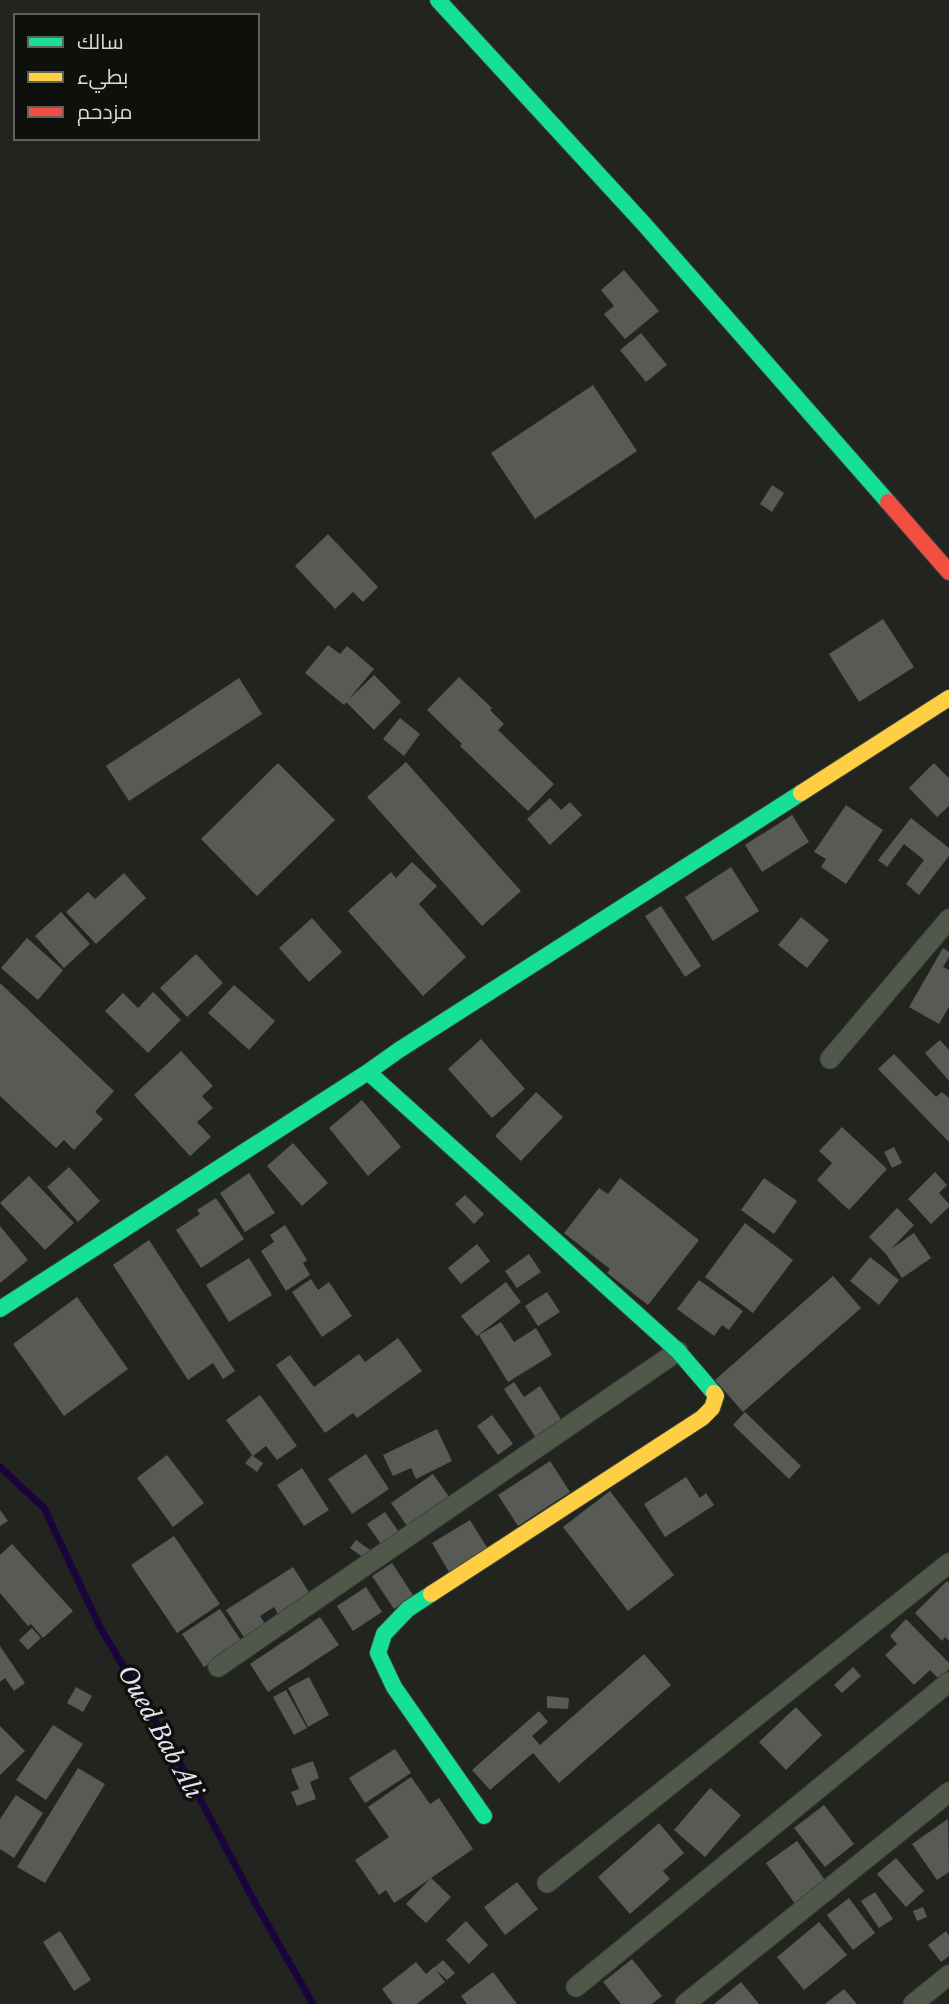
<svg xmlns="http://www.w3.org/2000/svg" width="949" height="2004" viewBox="0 0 949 2004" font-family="'Libre Baskerville',Cairo,serif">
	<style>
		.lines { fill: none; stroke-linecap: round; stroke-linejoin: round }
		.stream { stroke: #1b033c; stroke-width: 7 }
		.building { fill: #585b55 }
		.street-casing { stroke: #3f413d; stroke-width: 21 }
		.fast-casing { stroke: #3f413d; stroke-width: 18 }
		.slow-casing { stroke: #3f413d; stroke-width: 18 }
		.jam-casing { stroke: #3f413d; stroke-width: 18 }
		.street { stroke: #525849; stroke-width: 19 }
		.fast { stroke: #16e098; stroke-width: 16 }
		.slow { stroke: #ffcf43; stroke-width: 16 }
		.jam { stroke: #f24e42; stroke-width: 16 }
		.labels { text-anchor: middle; stroke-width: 7; stroke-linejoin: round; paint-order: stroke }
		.water-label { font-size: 24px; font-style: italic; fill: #e5e1f6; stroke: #0e100b }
	</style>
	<rect width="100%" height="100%" fill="#22251f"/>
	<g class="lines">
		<path class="stream" d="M 0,1467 L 44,1508 L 99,1625 L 192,1784 L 257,1906 L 313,2004"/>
	</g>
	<path class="building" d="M 624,270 L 659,311 L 625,339 L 604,314 L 614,306 L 601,290 Z
		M 641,333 L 667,365 L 646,382 L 620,350 Z
		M 593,385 L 637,451 L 535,519 L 491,453 Z
		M 772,485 L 784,493 L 772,512 L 760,504 Z
		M 328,534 L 378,587 L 363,602 L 353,592 L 335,609 L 295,566 Z
		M 883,619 L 914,667 L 859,702 L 829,654 Z
		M 328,645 L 340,654 L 347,646 L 374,669 L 344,705 L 305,673 Z
		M 374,675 L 401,702 L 374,730 L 346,702 Z
		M 459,677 L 492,708 L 490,710 L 504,724 L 498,730 L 554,784 L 528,811 L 460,746 L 462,744 L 427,710 Z
		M 239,678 L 262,714 L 129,801 L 106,766 Z
		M 400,718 L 420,734 L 404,756 L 383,739 Z
		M 406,762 L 521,891 L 482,926 L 367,797 Z
		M 278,763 L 335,820 L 257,896 L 201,839 Z
		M 934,763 L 949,778 L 949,806 L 937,817 L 909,788 Z
		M 550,798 L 561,810 L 570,802 L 582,815 L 550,845 L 527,819 Z
		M 846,805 L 883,830 L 846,884 L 821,867 L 826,859 L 814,852 Z
		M 792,815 L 809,842 L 762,872 L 745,845 Z
		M 911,818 L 949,848 L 949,856 L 919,895 L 906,884 L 924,860 L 904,844 L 887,867 L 878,860 Z
		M 412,862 L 437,886 L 419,904 L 466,957 L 423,996 L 348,911 L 391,872 L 396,878 Z
		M 731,867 L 759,911 L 713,941 L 685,897 Z
		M 124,873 L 146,898 L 96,944 L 66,912 L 88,892 L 95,899 Z
		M 661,906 L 701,966 L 685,977 L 645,916 Z
		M 61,912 L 90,944 L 64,968 L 35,936 Z
		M 801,917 L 829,940 L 807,968 L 778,945 Z
		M 312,918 L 342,952 L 309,982 L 279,948 Z
		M 27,938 L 63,970 L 38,1000 L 1,968 Z
		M 943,948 L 949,952 L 949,957 L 943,967 L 949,970 L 949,1007 L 939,1024 L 909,1007 Z
		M 196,954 L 223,983 L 187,1017 L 160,988 Z
		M 0,983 L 114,1091 L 95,1112 L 103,1119 L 74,1150 L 64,1140 L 56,1148 L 0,1096 Z
		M 234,985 L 275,1021 L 249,1050 L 208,1013 Z
		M 153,992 L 181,1020 L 148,1053 L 105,1011 L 123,993 L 138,1008 Z
		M 481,1039 L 525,1089 L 492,1118 L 448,1069 Z
		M 940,1040 L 949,1050 L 949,1081 L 925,1053 Z
		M 181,1051 L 213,1086 L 202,1096 L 213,1108 L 197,1122 L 211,1137 L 190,1156 L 134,1095 Z
		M 894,1054 L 936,1097 L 942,1092 L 949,1098 L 949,1142 L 878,1069 Z
		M 536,1092 L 563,1117 L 521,1161 L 495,1136 Z
		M 362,1100 L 401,1147 L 368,1176 L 329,1128 Z
		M 842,1127 L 887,1169 L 849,1210 L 817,1180 L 832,1163 L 819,1151 Z
		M 293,1143 L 328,1183 L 302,1206 L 267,1166 Z
		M 894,1147 L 902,1163 L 892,1168 L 884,1152 Z
		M 69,1167 L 100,1201 L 78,1222 L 47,1187 Z
		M 935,1172 L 947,1185 L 939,1193 L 949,1204 L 949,1207 L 931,1224 L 908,1199 Z
		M 249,1173 L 275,1213 L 245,1232 L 220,1193 Z
		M 29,1176 L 74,1223 L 45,1250 L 0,1203 Z
		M 620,1178 L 699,1240 L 648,1305 L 607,1273 L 610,1269 L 564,1233 L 599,1188 L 608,1194 Z
		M 764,1178 L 797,1201 L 774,1234 L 741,1210 Z
		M 465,1195 L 484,1214 L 474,1224 L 455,1204 Z
		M 216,1198 L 244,1239 L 201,1268 L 176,1230 L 200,1214 L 197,1210 Z
		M 897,1208 L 914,1225 L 891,1249 L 914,1233 L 931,1258 L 902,1278 L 886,1254 L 869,1237 Z
		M 745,1223 L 793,1260 L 753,1313 L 705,1277 Z
		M 285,1225 L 307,1260 L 303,1263 L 310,1275 L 286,1291 L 261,1251 L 274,1242 L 270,1235 Z
		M 0,1226 L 28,1260 L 0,1283 Z
		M 149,1240 L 235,1371 L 223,1379 L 213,1363 L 188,1380 L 113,1265 Z
		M 477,1244 L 490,1261 L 461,1284 L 448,1268 Z
		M 529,1254 L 541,1272 L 517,1288 L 505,1271 Z
		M 870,1257 L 899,1280 L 879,1305 L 850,1281 Z
		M 249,1258 L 272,1295 L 229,1322 L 206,1285 Z
		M 833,1276 L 861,1308 L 743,1412 L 715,1380 Z
		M 311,1279 L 318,1290 L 329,1282 L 352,1316 L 322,1337 L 292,1292 Z
		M 699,1280 L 743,1311 L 729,1330 L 722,1325 L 714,1336 L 677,1309 Z
		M 506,1282 L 521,1302 L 477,1336 L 461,1316 Z
		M 547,1292 L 560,1312 L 538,1326 L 525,1306 Z
		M 77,1297 L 128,1369 L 64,1416 L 13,1344 Z
		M 501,1322 L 514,1342 L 536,1328 L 552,1355 L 508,1382 L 479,1335 Z
		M 398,1338 L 422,1371 L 357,1418 L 353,1413 L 325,1433 L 276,1365 L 290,1355 L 314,1387 L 359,1354 L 365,1362 Z
		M 514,1382 L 524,1397 L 540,1386 L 562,1421 L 536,1438 L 504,1389 Z
		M 260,1395 L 297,1446 L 277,1460 L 266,1446 L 253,1456 L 263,1463 L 257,1472 L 245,1463 L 252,1455 L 226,1420 Z
		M 745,1412 L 801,1466 L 789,1479 L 733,1425 Z
		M 492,1415 L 513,1444 L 498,1455 L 477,1426 Z
		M 437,1429 L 452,1461 L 416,1479 L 411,1468 L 393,1476 L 383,1455 Z
		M 366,1454 L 389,1489 L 352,1514 L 328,1479 Z
		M 167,1455 L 204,1503 L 173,1527 L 137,1478 Z
		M 550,1461 L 570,1492 L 518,1526 L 498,1495 Z
		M 302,1468 L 329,1510 L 304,1526 L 277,1485 Z
		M 433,1474 L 454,1504 L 412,1533 L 391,1503 Z
		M 686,1477 L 700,1498 L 706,1493 L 714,1505 L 665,1537 L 644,1504 Z
		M 610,1491 L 674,1575 L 628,1611 L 563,1527 Z
		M 0,1510 L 8,1521 L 0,1526 Z
		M 385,1512 L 403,1538 L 385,1550 L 367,1524 Z
		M 470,1520 L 488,1549 L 449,1572 L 432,1543 Z
		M 174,1536 L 220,1604 L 177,1633 L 131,1565 Z
		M 356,1540 L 373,1552 L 367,1560 L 350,1548 Z
		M 12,1544 L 73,1611 L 43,1638 L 31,1624 L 28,1626 L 0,1593 L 0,1555 Z
		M 392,1563 L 413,1595 L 394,1609 L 372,1576 Z
		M 293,1567 L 314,1600 L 282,1621 L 274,1607 L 260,1616 L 266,1625 L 245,1639 L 226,1610 Z
		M 947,1581 L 949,1583 L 949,1641 L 945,1637 L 942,1641 L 915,1613 Z
		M 366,1587 L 382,1612 L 353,1631 L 337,1606 Z
		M 220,1609 L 242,1642 L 204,1667 L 182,1634 Z
		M 320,1617 L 339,1645 L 268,1692 L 250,1664 Z
		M 906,1619 L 949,1663 L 949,1669 L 939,1679 L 930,1670 L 914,1685 L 885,1655 L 897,1644 L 890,1636 Z
		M 32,1628 L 41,1638 L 28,1650 L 19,1640 Z
		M 0,1646 L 25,1683 L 14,1691 L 5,1678 L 0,1682 Z
		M 644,1654 L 671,1685 L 559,1783 L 533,1753 L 490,1790 L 472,1770 L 539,1711 L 548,1722 L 532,1736 L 540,1745 Z
		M 853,1667 L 861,1676 L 842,1693 L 834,1685 Z
		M 309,1677 L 329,1715 L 308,1727 L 288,1688 Z
		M 76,1687 L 92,1696 L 83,1712 L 67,1703 Z
		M 286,1690 L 307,1728 L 294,1735 L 273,1697 Z
		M 547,1696 L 569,1698 L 568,1709 L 547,1708 Z
		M 796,1707 L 822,1735 L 786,1770 L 759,1742 Z
		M 53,1725 L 83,1744 L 46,1800 L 16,1780 Z
		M 0,1726 L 25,1751 L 0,1775 Z
		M 395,1749 L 411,1773 L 365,1803 L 349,1778 Z
		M 313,1761 L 319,1778 L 310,1782 L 316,1799 L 297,1806 L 291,1792 L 299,1789 L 291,1769 Z
		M 78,1768 L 105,1784 L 45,1883 L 17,1867 Z
		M 411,1777 L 430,1804 L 439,1798 L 473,1849 L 431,1878 L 451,1897 L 426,1923 L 406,1904 L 430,1879 L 394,1903 L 386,1890 L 379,1895 L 355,1860 L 389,1837 L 368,1807 Z
		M 710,1788 L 741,1815 L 705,1857 L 674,1830 Z
		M 16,1795 L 43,1813 L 14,1858 L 0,1849 L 0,1819 Z
		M 824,1805 L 854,1844 L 825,1867 L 794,1828 Z
		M 948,1819 L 949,1872 L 937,1880 L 912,1844 Z
		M 659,1823 L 684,1853 L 663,1871 L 670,1879 L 630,1914 L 598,1877 Z
		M 797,1841 L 827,1883 L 796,1905 L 766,1863 Z
		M 896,1858 L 924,1891 L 906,1907 L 877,1874 Z
		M 517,1882 L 538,1909 L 505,1935 L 484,1907 Z
		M 875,1892 L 893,1919 L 879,1928 L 861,1901 Z
		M 849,1898 L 875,1933 L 853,1950 L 827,1915 Z
		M 923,1907 L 927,1917 L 917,1921 L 913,1911 Z
		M 466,1921 L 488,1945 L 469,1964 L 446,1940 Z
		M 819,1922 L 847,1955 L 804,1990 L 777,1957 Z
		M 60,1931 L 91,1980 L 74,1991 L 43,1942 Z
		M 946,1931 L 949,1936 L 949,1956 L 941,1962 L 928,1945 Z
		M 632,1959 L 662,1996 L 652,2004 L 621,2004 L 603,1982 Z
		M 443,1960 L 455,1973 L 447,1980 L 434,1968 Z
		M 416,1962 L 426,1974 L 434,1967 L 445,1982 L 417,2004 L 393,2004 L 382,1989 Z
		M 493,1972 L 517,2004 L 467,2004 L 461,1996 Z
		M 741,1982 L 759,2004 L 714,2004 Z
		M 844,1989 L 857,2004 L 825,2004 Z"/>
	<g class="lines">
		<defs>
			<path id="street" d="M 830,1059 L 949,919
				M 218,1667 L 678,1351
				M 547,1883 L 949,1563
				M 576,1987 L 949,1682
				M 685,2004 L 949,1792
				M 913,2004 L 949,1975"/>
			<path id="fast" d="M 438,0 L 644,224 L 888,502
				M 368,1072 L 678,1351 L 714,1393
				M 0,1309 L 368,1072 L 399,1050 L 801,793
				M 431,1594 L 408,1609 L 384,1634 L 378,1653 L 394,1687 L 484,1816"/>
			<path id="slow" d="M 801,793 L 949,698
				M 431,1594 L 702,1418 L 712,1408 L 716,1396 L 714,1393"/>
			<path id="jam" d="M 888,502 L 949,572"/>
		</defs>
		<use href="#street" class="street-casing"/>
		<use href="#fast" class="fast-casing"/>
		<use href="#slow" class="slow-casing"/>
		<use href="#jam" class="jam-casing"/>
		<use href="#street" class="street"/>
		<use href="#fast" class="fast"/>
		<use href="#slow" class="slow"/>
		<use href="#jam" class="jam"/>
	</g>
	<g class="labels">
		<g class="water-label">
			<text transform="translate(160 1732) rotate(61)" y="8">Oued Bab Ali</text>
		</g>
	</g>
	<rect x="14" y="14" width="245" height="126" fill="#0e100b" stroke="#5f625b" stroke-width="2"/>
	<rect x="28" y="37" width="35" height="10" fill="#16e098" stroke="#5f625b" stroke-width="2"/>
	<text x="77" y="49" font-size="21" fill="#d8dcd4">سالك</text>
	<rect x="28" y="72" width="35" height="10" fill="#ffcf43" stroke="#5f625b" stroke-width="2"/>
	<text x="77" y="84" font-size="21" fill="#d8dcd4">بطيء</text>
	<rect x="28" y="107" width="35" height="10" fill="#f24e42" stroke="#5f625b" stroke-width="2"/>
	<text x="77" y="119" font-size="21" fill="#d8dcd4">مزدحم</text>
</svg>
